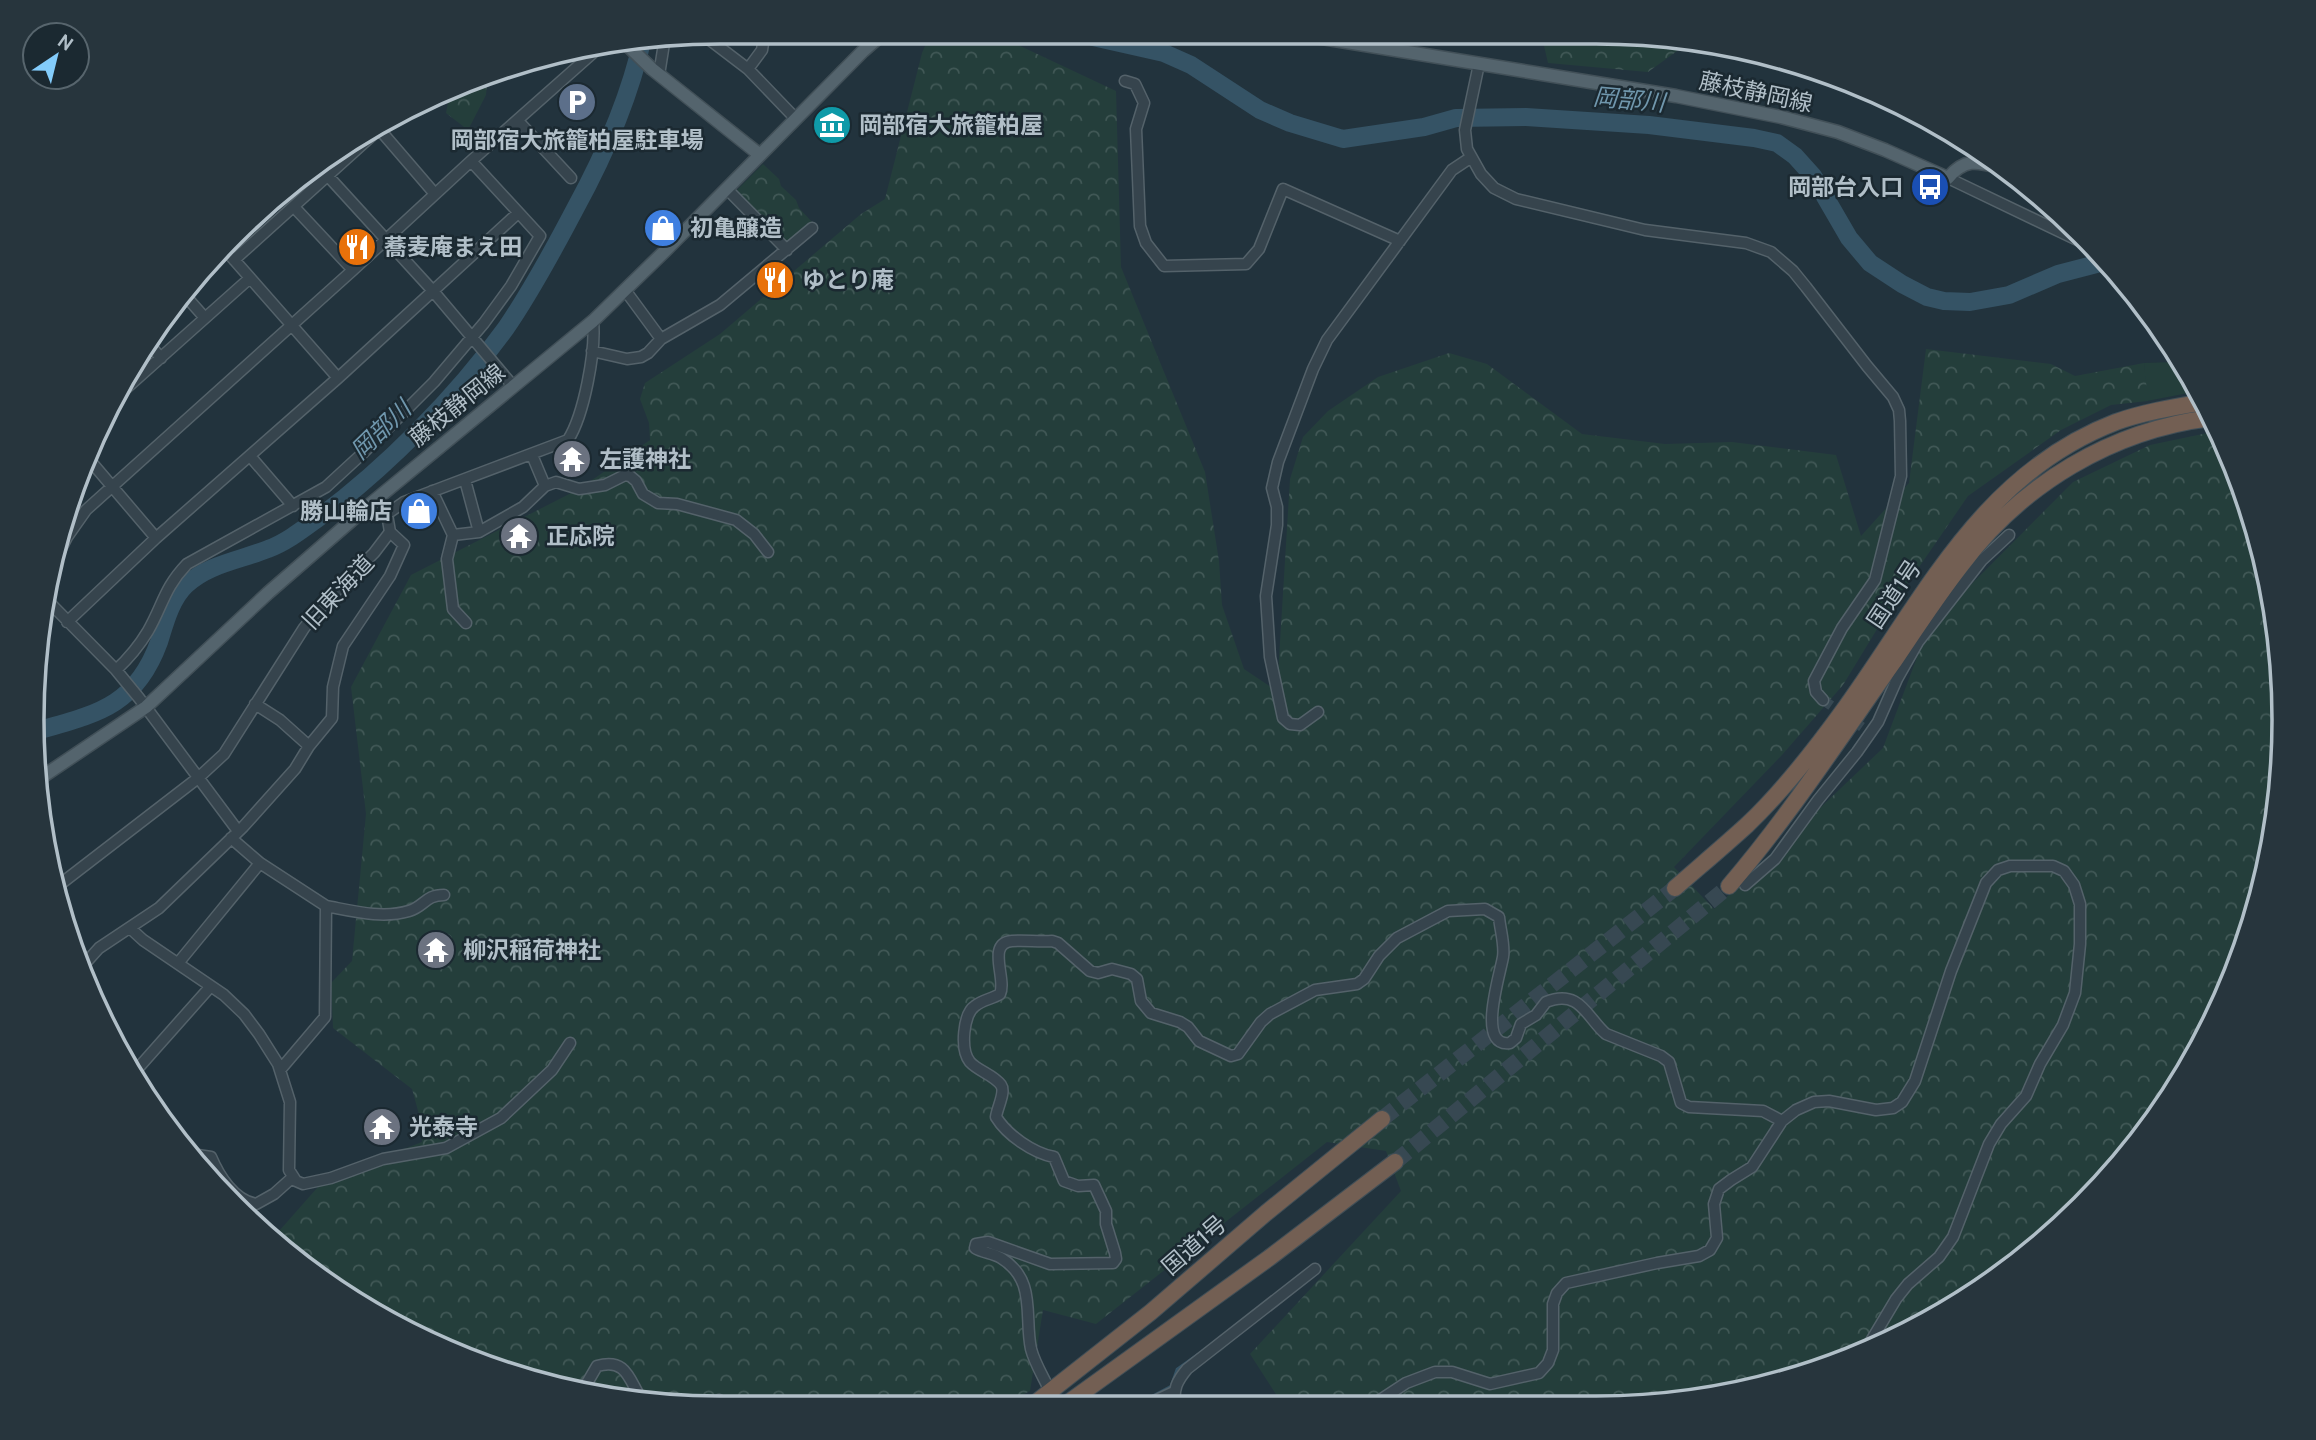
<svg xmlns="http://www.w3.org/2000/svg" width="2316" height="1440" viewBox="0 0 2316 1440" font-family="Cabin,'Noto Sans JP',sans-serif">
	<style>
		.green { fill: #243e3b }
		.forest { fill: url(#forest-crowns) }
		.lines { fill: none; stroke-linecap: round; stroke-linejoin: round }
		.stream { stroke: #355365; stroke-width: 2.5 }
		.river { stroke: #355365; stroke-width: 18 }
		.minor-tunnel { stroke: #374852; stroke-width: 10; stroke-dasharray: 10 5; stroke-linecap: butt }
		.highway-tunnel { stroke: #374852; stroke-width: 16; stroke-dasharray: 16 8; stroke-linecap: butt }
		.minor-casing { stroke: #54626a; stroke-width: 13 }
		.major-casing { stroke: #425058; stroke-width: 15 }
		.highway-casing { stroke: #414f57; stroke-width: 18 }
		.minor { stroke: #36444d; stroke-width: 10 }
		.major { stroke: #54646d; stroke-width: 12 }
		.highway { stroke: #735f53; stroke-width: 16 }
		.labels { text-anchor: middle; stroke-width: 5; stroke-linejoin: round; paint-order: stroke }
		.street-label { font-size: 23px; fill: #b1bfc8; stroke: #1b2931 }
		.poi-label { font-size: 23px; font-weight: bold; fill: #b1bfc8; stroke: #1b2931; text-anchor: start }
		.water-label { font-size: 24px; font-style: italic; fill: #7097ad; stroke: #1b2931 }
		.rim { fill: none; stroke: #b1bfc8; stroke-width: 3.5 }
	</style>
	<defs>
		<pattern id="forest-crowns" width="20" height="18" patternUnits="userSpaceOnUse" patternTransform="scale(1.75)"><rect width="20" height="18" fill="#243e3b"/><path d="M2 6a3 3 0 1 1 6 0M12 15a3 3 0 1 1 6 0" fill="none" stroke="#415856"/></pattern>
	</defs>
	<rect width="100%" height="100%" fill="#22333d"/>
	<path class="green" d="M 2174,362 L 2180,370 L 2187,369 L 2199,391 L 2147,401 L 2144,363 Z"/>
	<path class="forest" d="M 929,37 L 1001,37 L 1116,91 L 1121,267 L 1205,472 L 1219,561 L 1222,605 L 1244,669 L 1277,691 L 1290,479 L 1303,437 L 1328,411 L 1378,377 L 1449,353 L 1487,364 L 1582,434 L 1665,444 L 1732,442 L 1836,455 L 1861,536 L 1909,483 L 1926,349 L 2051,364 L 2075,376 L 2144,363 L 2148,401 L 2111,405 L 2061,430 L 1968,496 L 1882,621 L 1843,685 L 1782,755 L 1674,867 L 1714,909 L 1883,748 L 1928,628 L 2073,482 L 2150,445 L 2217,431 L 2248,499 L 2279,631 L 2283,765 L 2261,899 L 2213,1025 L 2142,1139 L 2050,1238 L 1901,1337 L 1775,1385 L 1641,1407 L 1287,1405 L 1281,1402 L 1250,1354 L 1401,1191 L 1386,1151 L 1327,1142 L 1096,1324 L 1043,1310 L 1030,1391 L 1005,1404 L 631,1403 L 457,1356 L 301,1266 L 272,1239 L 325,1179 L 422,1142 L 423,1129 L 412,1089 L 333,1028 L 331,983 L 352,961 L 366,814 L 351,687 L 411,575 L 579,489 L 650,440 L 649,423 L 640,399 L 645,383 L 720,334 L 861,214 L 885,199 L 922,53 Z
		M 1542,37 L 1685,37 L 1695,40 L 1691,41 L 1648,72 L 1548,63 Z
		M 488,73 L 486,95 L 468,130 L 446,113 L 450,92 Z
		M 763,164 L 779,179 L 781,186 L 796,200 L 799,208 L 812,222 L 789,245 L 737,190 Z"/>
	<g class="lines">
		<path class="stream" d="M 1135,1405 L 1171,1386 L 1177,1369 L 1198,1354"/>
		<path class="river" d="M 1093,37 L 1164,53 L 1191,65 L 1260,110 L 1290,123 L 1343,139 L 1424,127 L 1456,118 L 1526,117 L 1649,125 L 1754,138 L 1777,143 L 1795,156 L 1813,176 L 1849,238 L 1870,263 L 1902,284 L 1927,297 L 1944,301 L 1970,302 L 2009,295 L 2058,274 L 2108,261
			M 33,732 C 95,714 135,708 159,642 C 165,623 171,599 186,585 C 208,564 241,560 268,549 C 285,543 302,530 317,519 C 386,468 456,397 506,328 C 532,290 554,249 575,209 C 604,156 630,97 643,37"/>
		<path class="minor-tunnel" d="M 1823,700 L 1862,727"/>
		<path class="highway-tunnel" d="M 1382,1119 L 1675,888
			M 1395,1162 L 1729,886"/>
		<defs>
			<path id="minor" d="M 706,37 L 748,69 L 796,119
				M 1479,64 L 1465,130 L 1467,149 L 1481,174 L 1494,188 L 1516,199 L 1645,230 L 1746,243 L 1771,252 L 1793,271 L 1806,287 L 1867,366 L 1893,397 L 1899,410 L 1900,421 L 1901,476 L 1875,580 L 1842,628 L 1814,681 L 1816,692 L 1823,700
				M 748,69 L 762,50 L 764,37
				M 659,75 L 665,37
				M 1125,81 L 1135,84 L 1144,103 L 1136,129 L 1140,226 L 1146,243 L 1164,266 L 1246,264 L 1259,249 L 1283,189 L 1400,241
				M 518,121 L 571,178
				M 380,130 L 435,194
				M 317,164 L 433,291 L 513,386
				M 1948,178 L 2094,248
				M 727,189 L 787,250
				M 294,207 L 353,270
				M 222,246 L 338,378
				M 234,260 L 386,123
				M 625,290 L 661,339
				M 182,292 L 205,318
				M 147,342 L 161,358
				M 592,351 L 627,359 L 641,357 L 648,353 L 661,339 L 720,305 L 812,228
				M 112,401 L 250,278
				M 532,455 L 545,486
				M 250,456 L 293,506
				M 87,457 L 156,538
				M 465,480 L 479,532
				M 432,491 L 453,535
				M 48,574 L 67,537 L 86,510 L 353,270 L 471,161 L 603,44
				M 44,597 L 116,670 L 139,698 L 238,831
				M 67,622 L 156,538 L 338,378 L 518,213
				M 466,623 L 453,609 L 447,559 L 453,535 L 479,532 L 523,507 L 545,486 L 556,482 L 579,489 L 605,485 L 625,475 L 630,476 L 636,481 L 643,494 L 658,503 L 677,504 L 736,520 L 754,534 L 768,552
				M 116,670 C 128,659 139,646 148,631 C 163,605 164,588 187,564 L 326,487 L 364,452 L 434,382 L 484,323 L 511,286 L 540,236 L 471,161
				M 255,704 L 280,720 L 309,746
				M 1318,712 L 1300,725 L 1290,724 L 1283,718 L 1270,657 L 1266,596 L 1277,525 L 1277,507 L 1272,488 L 1278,462 L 1313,369 L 1327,340 L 1452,170 L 1470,158
				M 231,838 L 260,863 L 326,906 L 325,1017 L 280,1070
				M 1745,885 L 1775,859 L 1818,800 L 1857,752 L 1878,722 L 1897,679 L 1918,642 L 1982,560 L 2009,535
				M 54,889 L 198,778 L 224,754 L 304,628 L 325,602 L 374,553 L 390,532 L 387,514 L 404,502 L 568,440 C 584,415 596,351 593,321
				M 326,906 C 353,911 382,919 409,911 C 425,906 425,895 444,895
				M 131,929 L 143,940 L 224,995 L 244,1014 L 259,1034 L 278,1064 L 290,1102 L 289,1170 L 296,1181 L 303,1184 L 331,1178 L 383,1159 L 446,1148 L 501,1118 L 552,1070 L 570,1043
				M 179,962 L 260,863
				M 81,968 L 99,948 L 159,908 L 243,827 L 295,769 L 309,746 L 332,718 L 333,687 L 343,646 L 390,576 L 404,545 L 390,532
				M 132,1075 L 211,986
				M 179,1143 L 191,1154 L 211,1157 C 219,1176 234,1200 256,1204 L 274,1194 L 293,1177
				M 1047,1385 C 1041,1373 1034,1361 1031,1349 C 1024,1316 1037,1280 1001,1258 C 993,1253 983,1253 975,1248 L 976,1244 L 988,1242 L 1050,1264 L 1113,1263 L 1116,1259 L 1115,1253 L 1106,1224 L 1106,1211 L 1094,1185 L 1078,1186 L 1064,1181 L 1054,1157 C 1033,1153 1007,1135 996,1117 C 997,1108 1006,1092 1001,1085 C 994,1075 978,1071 970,1062 C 960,1050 963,1014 975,1006 C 982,1000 992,999 1000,994 C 1007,979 986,943 1012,941 C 1025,940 1039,942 1052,941 L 1058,943 L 1090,971 L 1098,973 L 1112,969 L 1131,974 L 1137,979 L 1141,1001 L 1151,1013 L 1180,1022 L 1188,1027 L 1199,1041 L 1231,1056 L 1238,1054 L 1261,1022 L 1270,1014 L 1315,990 L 1357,984 L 1364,979 L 1379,956 L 1397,938 L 1448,911 L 1485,909 L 1499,917 C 1500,929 1505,945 1503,957 C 1500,975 1476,1048 1510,1043 L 1516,1038 L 1521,1024 L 1536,1015 L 1546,1002 C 1580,988 1587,1018 1606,1034 L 1661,1056 L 1669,1062 L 1681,1103 L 1689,1107 L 1763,1111 L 1782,1121
				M 583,1390 L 597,1366 C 629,1357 629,1383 644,1403
				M 715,1403 L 719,1400
				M 1146,1405 L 1174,1392
				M 1175,1405 C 1173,1389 1177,1381 1187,1369 L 1315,1269
				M 1371,1406 L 1406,1383 L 1435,1372 L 1452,1372 L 1490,1384 L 1539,1373 L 1548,1363 L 1553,1350 L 1553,1304 L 1557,1293 L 1566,1283 L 1657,1263 L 1699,1256 L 1710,1250 L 1717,1238 L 1714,1204 L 1719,1189 L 1731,1180 L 1752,1167 L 1782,1121 L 1796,1110 L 1814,1102 L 1829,1101 L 1876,1110 L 1893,1108 L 1902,1102 L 1915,1081 L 1951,971 L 1986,883 L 1998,870 L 2010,866 L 2053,866 L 2064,871 L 2074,885 L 2080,904 L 2080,944 L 2075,993 L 2063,1025 L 2040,1064 L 2026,1096 L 2001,1124 L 1989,1144 L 1953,1237 L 1939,1257 L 1908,1284 L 1896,1299 L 1865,1351"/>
			<path id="major" d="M 1316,37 L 1676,96 L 1781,117 L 1838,132 L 1885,150 L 1948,178 C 1967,155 1981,163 2007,169
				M 621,39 L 652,69 L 760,155
				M 39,779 L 146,707 L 268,593 L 368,506 L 593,321 L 669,247 L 863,51 L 879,37"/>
			<path id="highway" d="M 1729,886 C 1789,816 1839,739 1892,664 C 1915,630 1937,596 1962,564 C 2022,484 2112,430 2211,418
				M 1675,888 C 1699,867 1724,846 1747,825 C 1783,791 1814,751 1843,711 C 1923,601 1980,474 2116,422 C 2144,412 2175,407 2204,402
				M 1034,1404 L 1151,1312 L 1266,1213 L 1382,1119
				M 1065,1405 L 1269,1258 L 1395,1162"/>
		</defs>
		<use href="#minor" class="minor-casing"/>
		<use href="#major" class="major-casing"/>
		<use href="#highway" class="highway-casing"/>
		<use href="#minor" class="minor"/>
		<use href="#major" class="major"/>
		<use href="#highway" class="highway"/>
	</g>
	<defs>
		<symbol id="parking-disc" viewBox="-11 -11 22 22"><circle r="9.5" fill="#5c6f8a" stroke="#1b2931"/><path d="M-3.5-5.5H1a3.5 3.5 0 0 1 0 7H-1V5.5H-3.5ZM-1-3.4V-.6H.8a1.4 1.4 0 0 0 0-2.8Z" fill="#fff"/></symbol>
		<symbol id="museum-disc" viewBox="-11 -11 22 22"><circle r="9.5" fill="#0f9aa8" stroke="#1b2931"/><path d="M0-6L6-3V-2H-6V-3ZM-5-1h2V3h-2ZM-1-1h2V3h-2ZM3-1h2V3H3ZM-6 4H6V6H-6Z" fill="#fff"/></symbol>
		<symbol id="bus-disc" viewBox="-11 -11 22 22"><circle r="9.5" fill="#1a4fb4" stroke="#1b2931"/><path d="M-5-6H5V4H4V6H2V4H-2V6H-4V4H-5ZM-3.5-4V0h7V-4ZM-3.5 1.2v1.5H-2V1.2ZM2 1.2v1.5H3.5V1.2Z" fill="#fff"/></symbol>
		<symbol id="shop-disc" viewBox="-11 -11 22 22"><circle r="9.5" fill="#3f7fe0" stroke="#1b2931"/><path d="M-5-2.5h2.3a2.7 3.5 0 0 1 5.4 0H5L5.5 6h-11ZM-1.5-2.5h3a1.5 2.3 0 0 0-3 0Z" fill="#fff"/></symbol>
		<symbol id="restaurant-disc" viewBox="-11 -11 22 22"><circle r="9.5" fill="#e8710a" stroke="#1b2931"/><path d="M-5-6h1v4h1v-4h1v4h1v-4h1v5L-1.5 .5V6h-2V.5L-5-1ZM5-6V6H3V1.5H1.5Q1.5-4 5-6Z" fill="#fff"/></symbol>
		<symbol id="temple-disc" viewBox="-11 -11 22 22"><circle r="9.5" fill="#6b7280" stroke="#1b2931"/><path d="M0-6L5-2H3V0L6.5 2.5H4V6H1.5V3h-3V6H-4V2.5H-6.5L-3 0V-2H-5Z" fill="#fff"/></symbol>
	</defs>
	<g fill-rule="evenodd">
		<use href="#parking-disc" x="555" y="80" width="44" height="44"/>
		<use href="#museum-disc" x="810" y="103" width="44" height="44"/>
		<use href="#bus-disc" x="1908" y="165" width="44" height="44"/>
		<use href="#shop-disc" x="641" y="206" width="44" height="44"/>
		<use href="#restaurant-disc" x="335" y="225" width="44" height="44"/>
		<use href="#restaurant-disc" x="753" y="258" width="44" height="44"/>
		<use href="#temple-disc" x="550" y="437" width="44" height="44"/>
		<use href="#shop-disc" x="397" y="489" width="44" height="44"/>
		<use href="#temple-disc" x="497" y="514" width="44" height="44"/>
		<use href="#temple-disc" x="414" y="928" width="44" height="44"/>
		<use href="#temple-disc" x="360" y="1105" width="44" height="44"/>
	</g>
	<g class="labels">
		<g class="street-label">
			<text transform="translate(1756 92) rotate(12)" y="8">藤枝静岡線</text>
			<text transform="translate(457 405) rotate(-39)" y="8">藤枝静岡線</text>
			<text transform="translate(338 592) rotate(-47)" y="8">旧東海道</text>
			<text transform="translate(1894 594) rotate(-56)" y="8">国道1号</text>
			<text transform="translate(1194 1245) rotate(-41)" y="8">国道1号</text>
		</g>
		<g class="poi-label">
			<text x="859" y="133">岡部宿大旅籠柏屋</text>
			<text x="577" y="148" text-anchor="middle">岡部宿大旅籠柏屋駐車場</text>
			<text x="1903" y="195" text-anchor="end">岡部台入口</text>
			<text x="690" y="236">初亀醸造</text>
			<text x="384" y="255">蕎麦庵まえ田</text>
			<text x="802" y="288">ゆとり庵</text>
			<text x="599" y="467">左護神社</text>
			<text x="392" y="519" text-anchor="end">勝山輪店</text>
			<text x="546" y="544">正応院</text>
			<text x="463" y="958">柳沢稲荷神社</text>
			<text x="409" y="1135">光泰寺</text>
		</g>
		<g class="water-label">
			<text transform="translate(1629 100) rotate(5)" y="8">岡部川</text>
			<text transform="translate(381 430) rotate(-44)" y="8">岡部川</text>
		</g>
	</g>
	<path d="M0 0H2316V1440H0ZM720 44H1596A676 676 0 0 1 2272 720V720A676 676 0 0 1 1596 1396H720A676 676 0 0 1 44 720V720A676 676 0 0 1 720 44Z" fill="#27353d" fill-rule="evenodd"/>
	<path class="rim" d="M720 44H1596A676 676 0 0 1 2272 720V720A676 676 0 0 1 1596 1396H720A676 676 0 0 1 44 720V720A676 676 0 0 1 720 44Z"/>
	<g transform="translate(56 56) rotate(35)"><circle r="33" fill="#1b2931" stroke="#57656d" stroke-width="2"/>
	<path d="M0-5L12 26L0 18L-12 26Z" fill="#83ccfb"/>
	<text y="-10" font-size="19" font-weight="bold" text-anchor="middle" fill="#b1bfc8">N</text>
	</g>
</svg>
